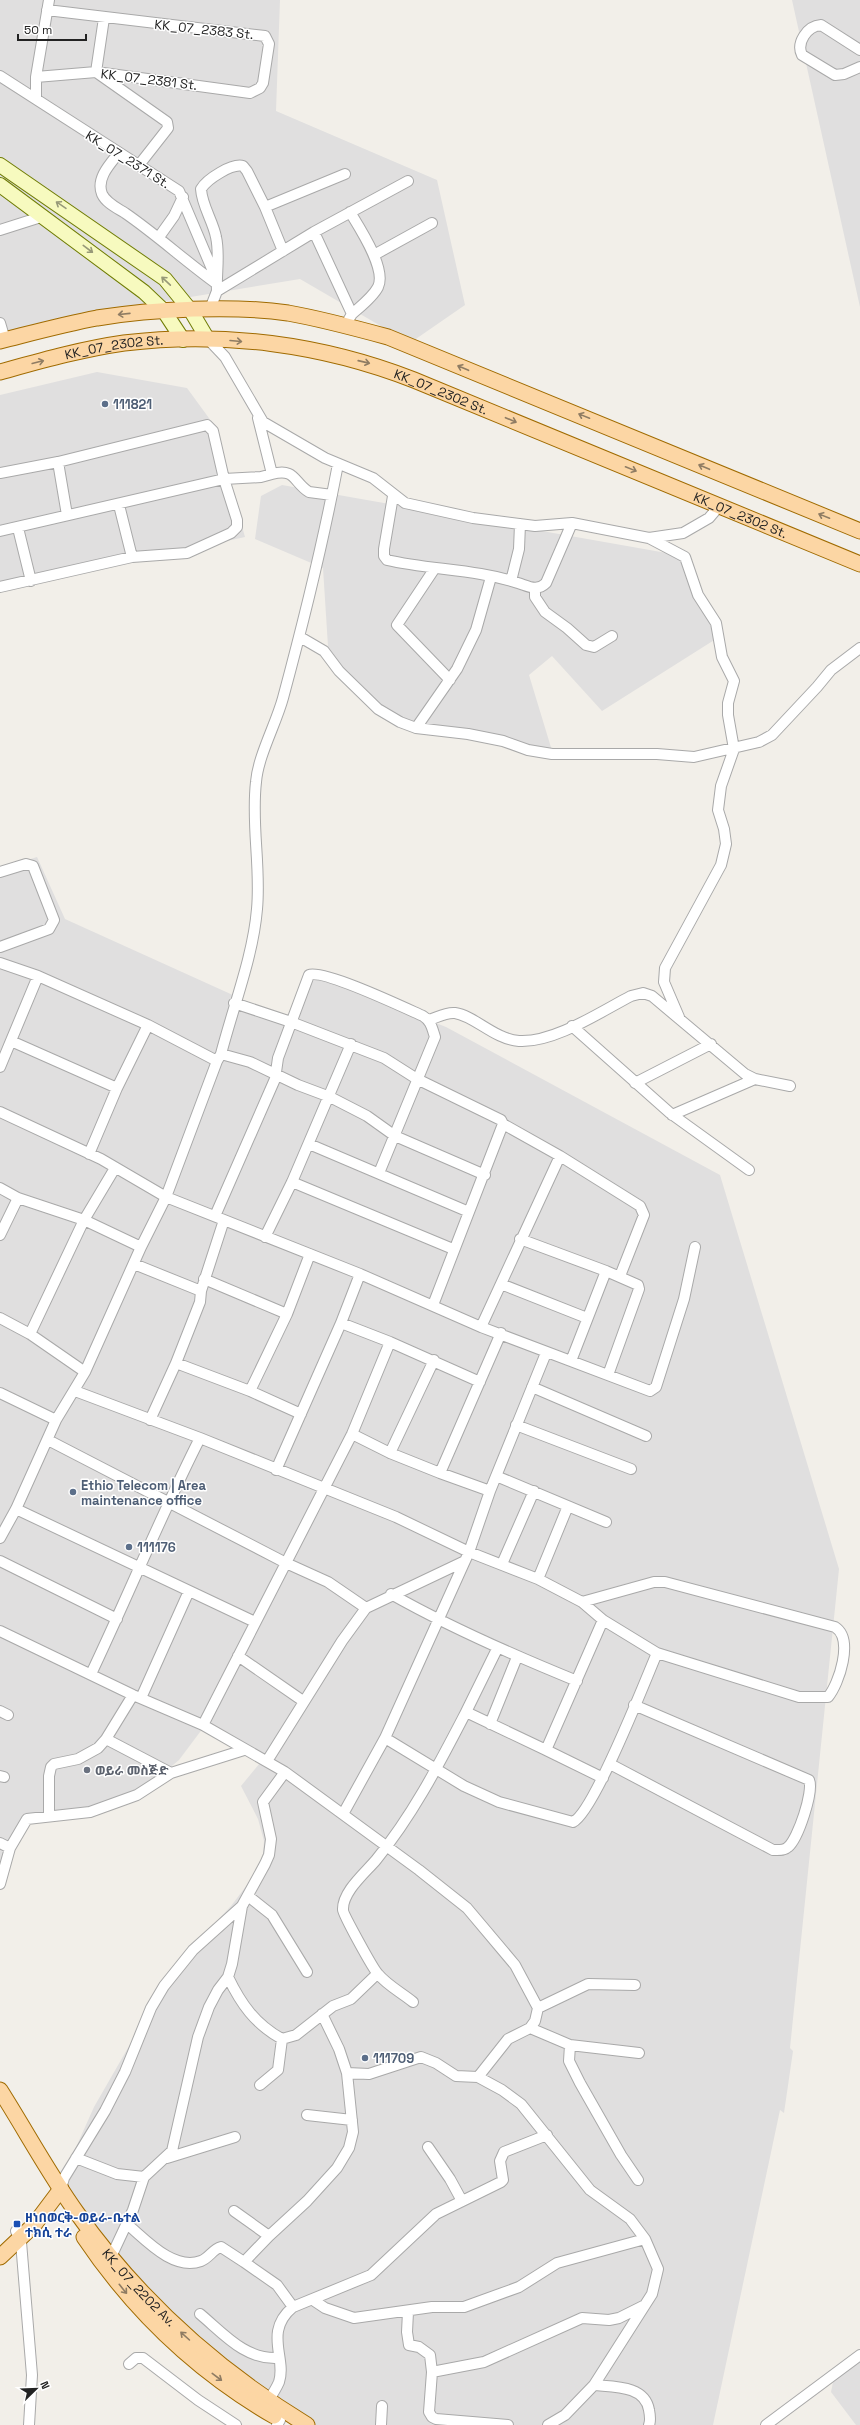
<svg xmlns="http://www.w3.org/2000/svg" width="860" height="2425" viewBox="0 0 860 2425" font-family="'Space Grotesk','Noto Sans Ethiopic',sans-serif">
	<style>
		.residential { fill: #e0dfdf }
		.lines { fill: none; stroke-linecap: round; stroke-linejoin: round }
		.street-casing { stroke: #a9a9a9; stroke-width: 12 }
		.secondary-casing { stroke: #707d05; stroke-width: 16 }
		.primary-casing { stroke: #a06b00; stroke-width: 17 }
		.street { stroke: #fff; stroke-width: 10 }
		.secondary { stroke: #f7fabf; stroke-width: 14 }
		.primary { stroke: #fcd6a4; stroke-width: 15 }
		.oneway { stroke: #979978 }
		.oneway2 { stroke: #8f7c63 }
		.service-dot { fill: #5c6f8a; stroke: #fff; stroke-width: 1.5 }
		.worship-dot { fill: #6b7280; stroke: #fff; stroke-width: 1.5 }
		.transit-dot { fill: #1a4fb4; stroke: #fff; stroke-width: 1.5 }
		.labels { text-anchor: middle; stroke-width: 3; stroke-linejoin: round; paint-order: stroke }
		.street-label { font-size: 13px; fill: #222; stroke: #fff }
		.service-label { font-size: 13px; font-weight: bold; fill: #4e5e75; stroke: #fff; text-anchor: start }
		.worship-label { font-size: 13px; font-weight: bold; fill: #5b616d; stroke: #fff; text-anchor: start }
		.transit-label { font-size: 13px; font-weight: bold; fill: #164399; stroke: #fff; text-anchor: start }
	</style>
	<rect width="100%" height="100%" fill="#f2efe9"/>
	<path class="residential" d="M 0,0 L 280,0 L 276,111 L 437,180 L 465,305 L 410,343 L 300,279 L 105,311 L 0,338 Z
		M 792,0 L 860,0 L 860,307 Z
		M 97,372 L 187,388 L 214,425 L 245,537 L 0,591 L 0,395 Z
		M 282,485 L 678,555 L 719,637 L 602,711 L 552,656 L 529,675 L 553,754 L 374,713 L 329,662 L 323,568 L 255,539 L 261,496 Z
		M 37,857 L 65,919 L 288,1020 L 307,972 L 446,1027 L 720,1175 L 839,1569 L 790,2048 L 793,2051 L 784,2113 L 780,2110 L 713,2425 L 307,2425 L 183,2335 L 60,2183 L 94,2107 L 148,2013 L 186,1954 L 231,1906 L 262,1865 L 264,1841 L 258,1819 L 241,1786 L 264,1758 L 203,1728 L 179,1760 L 137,1795 L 90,1812 L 27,1819 L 0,1884 L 0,869 Z
		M 860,2357 L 860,2425 L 856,2425 L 831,2392 L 833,2382 Z"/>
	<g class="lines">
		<defs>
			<path id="street" d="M 104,18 L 96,72 L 167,122 L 168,128 L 139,165
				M 860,50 L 821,25 C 807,26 796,43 802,55 L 835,75 L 844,74 L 860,67
				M 0,76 L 179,191 L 215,276
				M 36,77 L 96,72 L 250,93 L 260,88 L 263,83 L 269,44 L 265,36 L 47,10
				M 36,99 L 36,77 L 49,0
				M 118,154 C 109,165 96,179 102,194 C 106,203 117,208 125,213 C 157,235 185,261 217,284
				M 265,207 L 345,174
				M 350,212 C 359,227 387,269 378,287 C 373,297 361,306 352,314
				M 0,230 L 44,216
				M 314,232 L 352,314 L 349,319
				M 159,237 L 174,216 L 183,197
				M 374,255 L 432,223
				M 217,291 C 216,273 220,255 216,237 C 213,221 202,206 201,189 C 207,179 232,163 243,166 L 247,171 L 265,207 L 283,251
				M 210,309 L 217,291 L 314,232 L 408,181
				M 0,323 L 5,340
				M 207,338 L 225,357 L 263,422 L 325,458 L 373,478 L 405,503 L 473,518 L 535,526 L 572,523 L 649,538 L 683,533 L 709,518 L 720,505
				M 58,462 L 67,515
				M 0,473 L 58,462 L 207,425 L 213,431 L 224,479 L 237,520 L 237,527 L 231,533 L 187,553 L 132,557 L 0,587
				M 272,474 C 296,468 293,482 309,492 L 332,495
				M 393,496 L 384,549 L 384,556 L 387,560 C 430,570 476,569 518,583 C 528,586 537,592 546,583 L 572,523
				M 119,505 L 132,557
				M 18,528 L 31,581
				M 0,531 L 224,479 L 261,477 L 272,474 L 258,418
				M 649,538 L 685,557 L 698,595 L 716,623 L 722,657 L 734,681 L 728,703 L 728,715 L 734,749 L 721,786 L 718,810 L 724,829 L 726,844 L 721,865 L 665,968 L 664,982 L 679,1017
				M 435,568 L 397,625 L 450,680
				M 511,581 L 519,549 L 520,524
				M 535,588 L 535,597 L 545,612 L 567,628 L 586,645 L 594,647 L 612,636
				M 300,637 L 324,651 L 339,671 L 378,709 L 400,722 L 416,728 L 468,734 L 503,741 L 528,750 L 552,754 L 657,754 L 694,757 L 759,742 L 772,735 L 817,687 L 831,670 L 860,648
				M 416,728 L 457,669 L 476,630 L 491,577
				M 0,872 L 26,864 L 33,866 L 54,920 L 49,929 L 0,947
				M 0,963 L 38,976 L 148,1025 L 117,1088
				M 234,1003 L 291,1022 L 384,1058 L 417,1079 L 501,1120 L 503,1124 L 560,1156 L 640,1206 L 644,1215 L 620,1276
				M 429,1020 C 438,1017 446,1012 455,1013 C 475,1016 494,1039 519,1041 C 554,1043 600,1012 631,996 L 643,993 L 652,996 L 745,1074 L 755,1079 L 790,1086
				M 148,1025 L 217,1061
				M 572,1026 L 670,1113 L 749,1170
				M 11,1041 L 117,1088 L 89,1154
				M 221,1054 L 250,1062 L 298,1085 L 330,1097 L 367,1116 L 395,1136 L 485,1175
				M 0,1067 L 38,976
				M 635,1083 L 711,1044
				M 0,1112 L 101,1159 L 166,1197 L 141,1247 L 85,1372 L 56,1420 L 16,1509 L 0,1538
				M 672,1115 L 755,1079
				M 309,1144 L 469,1212
				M 292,1182 L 453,1249
				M 0,1188 L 18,1198 L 84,1220 L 141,1247
				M 215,1216 L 275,1079 L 278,1058 L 309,975 C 323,969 405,1008 423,1016 C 431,1021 432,1028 435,1037 L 379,1173
				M 0,1235 L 18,1198
				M 265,1237 L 292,1182 L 351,1044
				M 520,1239 L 606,1271 L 638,1285 L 639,1289 L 608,1375
				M 134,1264 L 201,1291 L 224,1220
				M 360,1274 L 481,1327 L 650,1391 L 656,1387 L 684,1299 L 695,1247
				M 204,1279 L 287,1314
				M 501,1284 L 587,1318
				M 433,1305 L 503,1124
				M 0,1318 L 30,1334 L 85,1372
				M 481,1327 L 560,1156
				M 30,1334 L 84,1220 L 115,1168
				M 390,1342 L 480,1382
				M 571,1361 L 606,1271
				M 176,1363 L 200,1302 L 201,1291
				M 532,1387 L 646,1436
				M 75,1391 L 200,1438
				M 250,1391 L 287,1314 L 310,1254
				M 0,1393 L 56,1420
				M 150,1420 L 176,1363 L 250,1391 L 301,1414
				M 516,1425 L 631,1469
				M 352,1434 L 390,1453 L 440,1473 L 501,1333
				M 48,1440 L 286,1563 L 328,1582 L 366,1608
				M 390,1453 L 434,1360
				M 276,1470 L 341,1323
				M 440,1473 L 490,1491 L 469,1552 L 385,1738 L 464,1786 L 499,1802 L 573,1822 C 594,1812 645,1681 657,1653
				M 496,1476 L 606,1522
				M 490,1491 L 546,1353
				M 16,1509 L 255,1622
				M 0,1561 L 117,1619
				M 502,1564 L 534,1491
				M 538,1579 L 568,1506
				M 391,1594 C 451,1628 513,1655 577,1681
				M 0,1631 L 133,1695 L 203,1725 L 352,1434 L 390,1342 L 341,1323 L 360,1274 L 166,1197 L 217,1061 L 221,1054 C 233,1007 253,957 257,909 C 261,866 251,825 256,782 C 258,756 276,724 283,698 C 304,620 323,543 338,464
				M 497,1649 L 466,1712 L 546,1750 L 603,1620
				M 238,1656 L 303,1701
				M 91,1674 C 128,1596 161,1515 200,1438 L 396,1517 L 469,1552 L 538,1579 L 582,1602 L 603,1620 L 657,1653 L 799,1697 L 828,1697 C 839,1684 854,1639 835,1627 L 665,1582 L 654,1582 L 582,1602
				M 141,1698 L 189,1591
				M 0,1711 L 8,1715
				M 490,1724 L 517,1657
				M 203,1725 L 285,1772 L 419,1870 L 467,1908 L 515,1965 L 538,2008 L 535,2021 L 530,2028 L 508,2039 L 478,2077
				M 106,1739 L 171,1773
				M 546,1750 L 603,1778
				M 267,1761 L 342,1641 L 366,1608 L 465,1561
				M 610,1764 L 773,1850 C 778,1850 784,1851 788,1847 C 798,1839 814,1791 809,1780 L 634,1705
				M 0,1776 L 4,1777
				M 343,1814 L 385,1738
				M 49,1816 L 49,1776 L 51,1767 L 54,1764 L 78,1759 L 98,1748 L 106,1739 L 133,1695
				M 0,1843 L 10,1848
				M 0,1884 L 10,1848 L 27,1819 L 90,1812 L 137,1795 L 171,1773 L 244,1750
				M 248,1896 L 272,1915 L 307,1972
				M 228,1977 C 241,2004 255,2024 282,2039 L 296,2035 L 333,2006 L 351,1999 L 377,1974
				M 413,2002 C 402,1993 387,1985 378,1974 C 373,1969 343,1914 343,1910 C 342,1892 365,1873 376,1860 C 413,1815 439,1764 466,1712
				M 538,2008 L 588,1984 L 635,1985
				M 530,2028 L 570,2045 L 639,2053
				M 570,2045 L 569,2061 L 580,2083 L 621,2155 L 638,2180
				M 347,2073 L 369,2074 L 421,2057 L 436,2063 L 456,2076 L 478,2077 L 502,2090 L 521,2104 L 590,2190 L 630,2219 L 645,2239 L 658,2269 L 652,2294 L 594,2385 L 565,2415 L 548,2425
				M 260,2085 L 278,2070 L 282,2039
				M 307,2115 L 352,2120
				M 428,2147 L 450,2179 L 462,2201
				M 76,2158 L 117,2174 L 144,2177
				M 167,2158 L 235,2137
				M 61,2189 L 64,2178 L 105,2111 L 125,2072 L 151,2008 L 164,1986 L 193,1950 L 242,1906 L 265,1864 L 269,1855 L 271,1839 L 263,1802 L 285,1772
				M 234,2211 L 269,2236
				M 127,2224 C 146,2240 173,2271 201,2261 C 209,2258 213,2249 221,2247 L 244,2262
				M 16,2231 L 21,2242 L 32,2375 L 29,2425
				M 111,2257 L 133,2210 L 144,2177 L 172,2151 L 198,2037 L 209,2007 L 218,1990 L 228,1977 L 232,1964 L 242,1906
				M 313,2300 L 325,2308 L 354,2318 L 432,2307 L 464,2307 L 519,2287 L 557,2263 L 645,2239
				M 293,2307 L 277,2285 L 244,2262 L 269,2236 L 307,2201 L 337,2168 L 349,2148 L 353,2132 L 347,2073 L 339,2049 L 322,2014
				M 408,2312 L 407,2332 L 409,2345 L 419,2347 L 430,2355 L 432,2372 L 429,2412 L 432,2417 L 436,2419 L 508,2425
				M 200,2314 C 223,2333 245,2360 278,2358
				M 129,2364 L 136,2358 L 143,2358 L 198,2400 L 236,2425
				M 432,2372 L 484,2362 L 582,2318 L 609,2320 L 619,2318 L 643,2306
				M 594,2385 C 613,2387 645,2385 649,2410 C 650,2415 651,2420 649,2425
				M 268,2401 C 272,2395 276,2389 279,2382 C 287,2358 263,2332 293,2307 L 371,2275 L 436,2214 L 501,2182 L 503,2180 L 500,2161 L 504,2152 L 547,2135
				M 277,2425 L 280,2420
				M 381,2425 L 382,2406
				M 766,2425 L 860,2355"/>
			<path id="secondary" d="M 0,165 L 165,279 L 191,311 L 207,338
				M 0,185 L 144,292 L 164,311 L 183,340"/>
			<g id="primary">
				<path d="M 0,341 C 32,333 65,324 97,318 C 152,309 234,305 288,313 C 322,319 355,328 388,337 L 860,531"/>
				<path id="s1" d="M 0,372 C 40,361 82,349 124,343 C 222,331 322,344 414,380 L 860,564"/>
				<path id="s2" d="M 0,2090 C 26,2131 49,2174 77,2213 C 138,2299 217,2370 307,2425"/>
				<path d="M 84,2237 C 133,2310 198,2372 274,2416"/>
				<path d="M 0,2257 L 34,2225 L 61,2189"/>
			</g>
		</defs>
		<use href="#street" class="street-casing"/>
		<use href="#secondary" class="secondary-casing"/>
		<use href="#primary" class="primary-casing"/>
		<use href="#street" class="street"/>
		<use href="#secondary" class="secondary"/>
		<use href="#primary" class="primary"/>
	</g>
	<defs><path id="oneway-shaft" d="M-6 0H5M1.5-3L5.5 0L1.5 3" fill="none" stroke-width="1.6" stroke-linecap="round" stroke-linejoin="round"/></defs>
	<g class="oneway">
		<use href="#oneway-shaft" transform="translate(61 205) rotate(-146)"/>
		<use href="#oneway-shaft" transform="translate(88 249) rotate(37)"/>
		<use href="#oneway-shaft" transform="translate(166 281) rotate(-137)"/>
	</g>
	<g class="oneway2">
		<use href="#oneway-shaft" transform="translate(124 314) rotate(174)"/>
		<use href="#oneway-shaft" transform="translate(236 341) rotate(5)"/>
		<use href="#oneway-shaft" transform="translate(38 362) rotate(-14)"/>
		<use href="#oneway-shaft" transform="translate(364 362) rotate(13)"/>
		<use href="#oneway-shaft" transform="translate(463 368) rotate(-157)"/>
		<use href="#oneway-shaft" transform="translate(584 416) rotate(-158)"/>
		<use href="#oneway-shaft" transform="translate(511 420) rotate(23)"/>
		<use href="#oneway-shaft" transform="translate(704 467) rotate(-157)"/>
		<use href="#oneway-shaft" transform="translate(631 469) rotate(22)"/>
		<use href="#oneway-shaft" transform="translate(824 516) rotate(-158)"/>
		<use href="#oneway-shaft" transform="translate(123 2289) rotate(51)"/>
		<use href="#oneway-shaft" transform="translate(185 2336) rotate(-138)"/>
		<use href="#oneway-shaft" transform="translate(217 2377) rotate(37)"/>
	</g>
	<g class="service-dot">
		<circle cx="105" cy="404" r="4"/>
		<circle cx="73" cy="1492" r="4"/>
		<circle cx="129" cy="1547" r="4"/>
		<circle cx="365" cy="2058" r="4"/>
	</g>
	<circle class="worship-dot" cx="87" cy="1770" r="4"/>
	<rect class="transit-dot" x="13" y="2220" width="8" height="8" rx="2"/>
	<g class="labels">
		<g class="street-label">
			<text transform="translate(204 29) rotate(6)" y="5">KK_07_2383 St.</text>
			<text transform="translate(149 79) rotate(7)" y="5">KK_07_2381 St.</text>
			<text transform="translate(128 159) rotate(32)" y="5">KK_07_2371 St.</text>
			<text dy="5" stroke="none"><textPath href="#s1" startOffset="117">KK_07_2302 St.</textPath></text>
			<text dy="5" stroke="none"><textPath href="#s1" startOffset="452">KK_07_2302 St.</textPath></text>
			<text dy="5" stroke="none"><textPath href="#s1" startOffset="776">KK_07_2302 St.</textPath></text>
			<text dy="5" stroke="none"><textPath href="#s2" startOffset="242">KK_07_2202 Av.</textPath></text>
		</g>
		<g class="service-label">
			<text x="113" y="409">111821</text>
			<text x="81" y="1490">Ethio Telecom | Area<tspan x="81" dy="15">maintenance office</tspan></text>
			<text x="137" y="1552">111176</text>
			<text x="373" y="2063">111709</text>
		</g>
		<g class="worship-label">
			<text x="95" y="1775">ወይራ መስጅድ</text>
		</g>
		<g class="transit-label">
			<text x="25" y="2222">ዘነበወርቅ-ወይራ-ቤተል<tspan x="25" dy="15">ተክሲ ተራ</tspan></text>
		</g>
	</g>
	<g transform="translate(36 2389) rotate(67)" stroke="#ffffff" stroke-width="3" paint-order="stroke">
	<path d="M0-3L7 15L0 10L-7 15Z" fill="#222222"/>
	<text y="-6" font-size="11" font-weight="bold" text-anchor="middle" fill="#222222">N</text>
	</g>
	<path d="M18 34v6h68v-6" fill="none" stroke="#222222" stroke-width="2"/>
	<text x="24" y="34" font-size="12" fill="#222222" stroke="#ffffff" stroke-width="3" paint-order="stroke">50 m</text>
</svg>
